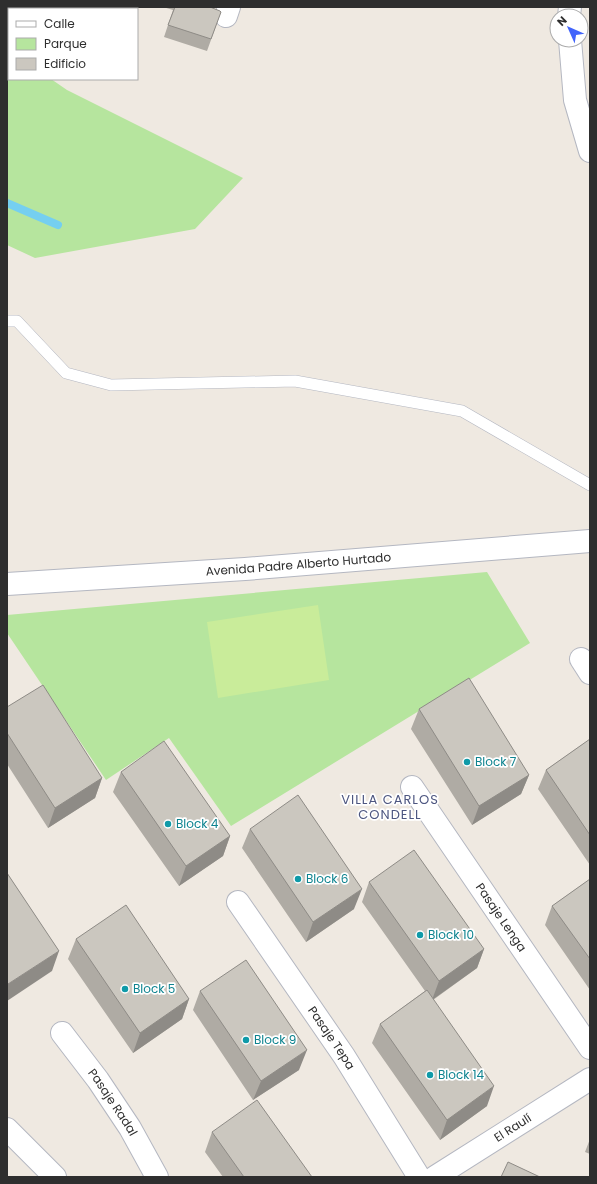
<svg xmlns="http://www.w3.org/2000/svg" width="597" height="1184" viewBox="0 0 597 1184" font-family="Poppins,sans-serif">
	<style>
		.green { fill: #b6e59e }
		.pitch { fill: #c9ec9a }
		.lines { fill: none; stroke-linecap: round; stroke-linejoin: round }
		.stream { stroke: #75cff0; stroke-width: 8 }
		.lane-casing { stroke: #b4b7c1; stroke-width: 12 }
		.street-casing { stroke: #b4b7c1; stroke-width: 24 }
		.secondary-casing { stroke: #b4b7c1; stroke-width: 24 }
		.lane { stroke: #fff; stroke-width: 11 }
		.street { stroke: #fff; stroke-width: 22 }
		.secondary { stroke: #fff; stroke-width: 22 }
		.wall { fill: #afaba4 }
		.shaded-wall { fill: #8e8b86 }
		.building { fill: #cbc7bf; stroke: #8e8b86 }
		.culture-dot { fill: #0f9aa8; stroke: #fff; stroke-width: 1.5 }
		.labels { text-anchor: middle; stroke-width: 3.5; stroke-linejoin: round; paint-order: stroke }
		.street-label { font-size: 12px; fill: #2e2e2e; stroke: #fff }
		.culture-label { font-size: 12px; fill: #0d838f; stroke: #fff; text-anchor: start }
		.neighbourhood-label { font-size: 13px; letter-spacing: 1px; fill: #4d5680; stroke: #fff }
	</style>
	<rect width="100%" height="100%" fill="#efe9e1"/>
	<path class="green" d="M 7,50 L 9,51 L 9,79 L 51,79 L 67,90 L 243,178 L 195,229 L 35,258 L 7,245 Z
		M 487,572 L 530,643 L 231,826 L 169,738 L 106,780 L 7,633 L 7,615 Z"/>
	<path class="pitch" d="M 318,605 L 329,680 L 218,698 L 207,622 Z"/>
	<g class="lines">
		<path class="stream" d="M 7,203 L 58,225"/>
		<defs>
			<path id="lane" d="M 7,321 L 17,321 L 66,373 L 111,385 L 295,381 L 462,411 L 590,485"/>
			<g id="street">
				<path d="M 226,16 L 229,7"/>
				<path d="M 581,659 L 590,673"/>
				<path id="s1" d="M 412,787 L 590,1048"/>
				<path id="s2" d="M 238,902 L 344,1056 L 419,1177"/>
				<path id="s3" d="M 62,1033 L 98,1080 L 130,1128 L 157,1177"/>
				<path d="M 7,1129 L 55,1177"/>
				<path id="s4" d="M 435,1177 L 590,1079"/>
			</g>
			<g id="secondary">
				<path d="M 569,16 L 570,7"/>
				<path d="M 570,40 L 575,100 L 590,151"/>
				<path id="s5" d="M 7,584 L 245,569 L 590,541"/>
			</g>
		</defs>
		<use href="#lane" class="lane-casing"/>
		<use href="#street" class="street-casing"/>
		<use href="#secondary" class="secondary-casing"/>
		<use href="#lane" class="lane"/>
		<use href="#street" class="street"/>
		<use href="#secondary" class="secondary"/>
	</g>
	<path class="wall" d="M 163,7 L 210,7 L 221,12 L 207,51 L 164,37 L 173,10 Z
		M 7,707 L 102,778 L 95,798 L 48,828 L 7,764 Z
		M 419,709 L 529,775 L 521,794 L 472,825 L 411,729 Z
		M 590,739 L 590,865 L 538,789 L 546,770 Z
		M 121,772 L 230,836 L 223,856 L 179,886 L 113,792 Z
		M 250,829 L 354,909 L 306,942 L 242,848 Z
		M 590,879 L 590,990 L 545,925 L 552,906 Z
		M 369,882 L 484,949 L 477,968 L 433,1000 L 487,1106 L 440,1140 L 372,1043 L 380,1024 L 425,991 L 362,902 Z
		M 76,939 L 189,999 L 182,1019 L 133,1053 L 68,959 Z
		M 200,991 L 299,1070 L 253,1100 L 193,1010 Z
		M 212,1132 L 312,1177 L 223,1177 L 205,1152 Z
		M 590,1139 L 590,1154 L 585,1152 Z"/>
	<path class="shaded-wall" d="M 529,775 L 521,794 L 472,825 L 479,806 Z
		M 102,778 L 95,798 L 48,828 L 55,808 Z
		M 230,836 L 223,856 L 179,886 L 186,866 Z
		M 362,889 L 354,909 L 306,942 L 313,922 Z
		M 484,949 L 477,968 L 432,1000 L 439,981 Z
		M 59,951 L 52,971 L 7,1001 L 7,989 L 8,984 Z
		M 189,999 L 182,1019 L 133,1053 L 140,1033 Z
		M 307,1050 L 299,1070 L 253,1100 L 261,1081 Z
		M 494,1086 L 487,1106 L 440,1140 L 447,1120 Z"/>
	<path class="building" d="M 175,7 L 210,7 L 220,11 L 221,12 L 211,39 L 168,25 Z
		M 469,678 L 529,775 L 479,806 L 419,709 Z
		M 43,685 L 102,778 L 55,808 L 7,733 L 7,707 Z
		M 590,739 L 590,835 L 546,770 Z
		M 164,741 L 230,836 L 186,866 L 121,772 Z
		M 298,795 L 362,889 L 313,922 L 250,829 Z
		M 414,850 L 484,949 L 439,981 L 369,882 Z
		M 7,873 L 59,951 L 8,984 L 7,982 Z
		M 590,879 L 590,959 L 552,906 Z
		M 126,905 L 189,999 L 140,1033 L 76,939 Z
		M 246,960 L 307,1050 L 261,1081 L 200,991 Z
		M 427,990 L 494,1086 L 447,1120 L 380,1024 Z
		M 257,1100 L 312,1177 L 244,1177 L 212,1132 Z
		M 508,1162 L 540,1177 L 501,1177 Z"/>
	<g class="culture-dot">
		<circle cx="467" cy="762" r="4"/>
		<circle cx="168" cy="824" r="4"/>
		<circle cx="298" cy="879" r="4"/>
		<circle cx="420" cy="935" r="4"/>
		<circle cx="125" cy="989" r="4"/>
		<circle cx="246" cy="1040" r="4"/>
		<circle cx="430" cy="1075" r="4"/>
	</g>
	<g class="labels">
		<g class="street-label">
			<text dy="4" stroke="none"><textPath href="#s5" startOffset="292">Avenida Padre Alberto Hurtado</textPath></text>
			<text dy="4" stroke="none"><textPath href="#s1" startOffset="158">Pasaje Lenga</textPath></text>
			<text dy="4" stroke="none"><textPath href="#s2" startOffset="165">Pasaje Tepa</textPath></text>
			<text dy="4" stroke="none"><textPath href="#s3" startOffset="86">Pasaje Radal</textPath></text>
			<text dy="4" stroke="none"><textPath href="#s4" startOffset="92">El Raulí</textPath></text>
		</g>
		<g class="culture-label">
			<text x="475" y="766">Block 7</text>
			<text x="176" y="828">Block 4</text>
			<text x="306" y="883">Block 6</text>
			<text x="428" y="939">Block 10</text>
			<text x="133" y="993">Block 5</text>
			<text x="254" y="1044">Block 9</text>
			<text x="438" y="1079">Block 14</text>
		</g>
		<g class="neighbourhood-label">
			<text x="390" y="804">VILLA CARLOS<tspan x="390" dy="15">CONDELL</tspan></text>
		</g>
	</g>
	<rect width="597" height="1184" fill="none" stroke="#2e2e2e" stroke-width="16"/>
	<rect x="8" y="8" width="130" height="72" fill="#ffffff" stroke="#ababab"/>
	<rect x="16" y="21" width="20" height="6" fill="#ffffff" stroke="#ababab"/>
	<text x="44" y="28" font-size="12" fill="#2e2e2e">Calle</text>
	<rect x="16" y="38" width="20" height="12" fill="#b6e59e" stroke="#ababab"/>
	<text x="44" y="48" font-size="12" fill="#2e2e2e">Parque</text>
	<rect x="16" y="58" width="20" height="12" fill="#cbc7bf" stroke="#ababab"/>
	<text x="44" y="68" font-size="12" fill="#2e2e2e">Edificio</text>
	<g transform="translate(569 28) rotate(315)"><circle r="19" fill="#ffffff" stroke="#ababab"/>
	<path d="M0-3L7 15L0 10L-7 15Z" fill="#4264fb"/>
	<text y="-6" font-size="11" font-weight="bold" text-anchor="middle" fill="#2e2e2e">N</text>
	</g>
</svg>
